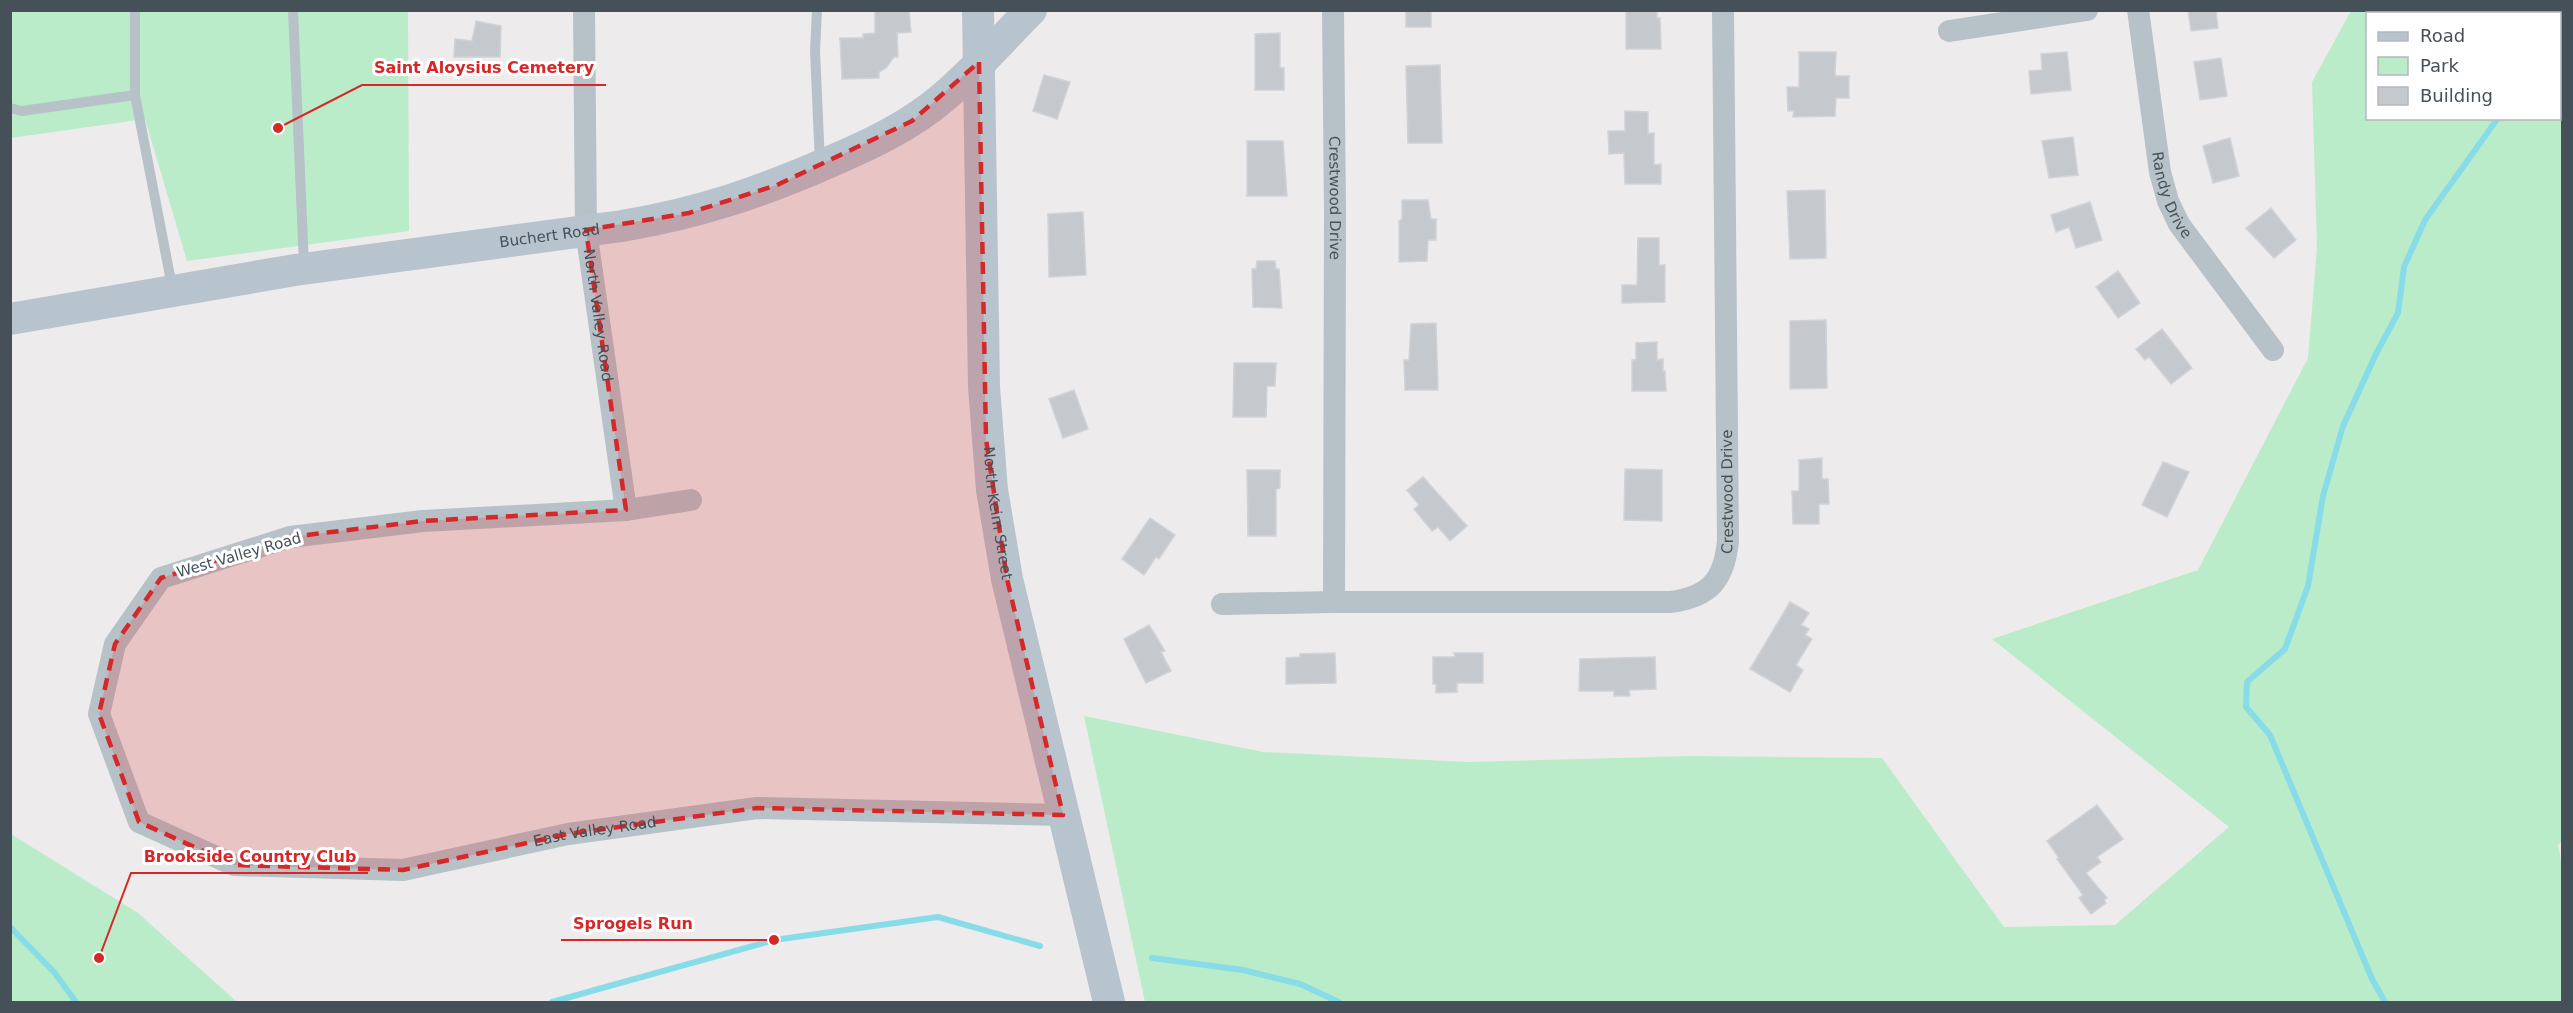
<svg xmlns="http://www.w3.org/2000/svg" width="2573" height="1013" viewBox="0 0 2573 1013" font-family="'DejaVu Sans',sans-serif">
	<style>
		.green { fill: #baecc9; fill-rule: evenodd }
		.lines { fill: none; stroke-linecap: round; stroke-linejoin: round }
		.stream { stroke: #88dce7; stroke-width: 6 }
		.building { fill: #c5c9ce; stroke: #d0d2d7; stroke-width: 1.5 }
		.lane { stroke: #b7c1c8; stroke-width: 10 }
		.street { stroke: #b7c1c8; stroke-width: 22 }
		.secondary { stroke: #b7c4cd; stroke-width: 32 }
		.marked { fill: #d62828; fill-opacity: 0.2; stroke: #d62828; stroke-width: 4.5; stroke-dasharray: 12 8; stroke-linejoin: round }
		.labels { text-anchor: middle; stroke-width: 6; stroke-linejoin: round; paint-order: stroke }
		.street-label { font-size: 15px; fill: #455058; stroke: #fff }
		.leader { fill: none; stroke: #d62828; stroke-width: 2 }
		.callout-dot { fill: #d62828; stroke: #fff; stroke-width: 2 }
		.callout-label { font-size: 16px; text-anchor: middle; font-weight: bold; fill: #d62828; stroke: #fff; stroke-width: 6; stroke-linejoin: round; paint-order: stroke }
	</style>
	<rect width="100%" height="100%" fill="#eeebec"/>
	<path class="green" d="M 10,11 L 408,11 L 409,231 L 187,261 L 145,119 L 11,138 Z
		M 2351,11 L 2562,11 L 2562,841 L 2558,845 L 2562,866 L 2562,1002 L 1145,1002 L 1084,716 L 1263,752 L 1467,762 L 1692,756 L 1882,758 L 2004,927 L 2115,925 L 2229,827 L 1992,639 L 2198,570 L 2308,358 L 2317,247 L 2312,82 ZM 2368,14 L 2560,14 L 2560,118 L 2368,118 Z
		M 11,834 L 138,913 L 237,1002 L 11,1002 Z"/>
	<g class="lines">
		<path class="stream" d="M 2560,24 L 2562,19
			M 10,927 L 54,972 L 76,1002
			M 1152,958 L 1243,970 L 1300,984 L 1339,1002
			M 552,1002 L 774,940 L 938,917 L 1040,946
			M 2385,1002 L 2372,979 L 2270,735 L 2246,707 L 2247,682 L 2285,649 L 2308,586 L 2323,496 L 2343,426 L 2376,354 L 2398,313 L 2404,267 L 2425,220 L 2498,118"/>
	</g>
	<path class="building" d="M 875,10 L 909,11 L 911,32 L 897,33 L 898,57 L 894,57 L 886,68 L 879,72 L 879,78 L 842,79 L 840,38 L 863,38 L 863,34 L 875,33 Z
		M 1406,10 L 1431,10 L 1431,27 L 1406,27 Z
		M 1626,10 L 1657,10 L 1657,18 L 1660,18 L 1661,49 L 1626,49 Z
		M 2188,10 L 2216,10 L 2218,28 L 2191,31 Z
		M 476,21 L 501,26 L 500,57 L 454,57 L 455,39 L 472,41 Z
		M 1280,33 L 1280,68 L 1284,68 L 1284,90 L 1255,90 L 1255,34 Z
		M 1799,52 L 1836,52 L 1835,76 L 1849,76 L 1849,98 L 1836,98 L 1835,116 L 1793,117 L 1794,111 L 1788,111 L 1787,87 L 1799,87 Z
		M 2067,52 L 2071,90 L 2031,94 L 2029,71 L 2042,70 L 2041,54 Z
		M 2221,58 L 2227,96 L 2200,100 L 2194,62 Z
		M 1440,65 L 1442,143 L 1408,143 L 1406,66 Z
		M 1044,75 L 1070,82 L 1057,119 L 1033,111 Z
		M 1625,111 L 1648,112 L 1648,134 L 1654,133 L 1654,165 L 1661,164 L 1661,184 L 1625,184 L 1624,153 L 1609,154 L 1608,131 L 1625,131 Z
		M 2073,137 L 2078,175 L 2049,178 L 2042,141 Z
		M 2230,138 L 2239,176 L 2213,183 L 2203,146 Z
		M 1247,141 L 1283,141 L 1287,196 L 1247,196 Z
		M 1825,190 L 1826,258 L 1790,259 L 1787,191 Z
		M 1402,200 L 1428,200 L 1431,219 L 1436,219 L 1436,240 L 1428,240 L 1427,261 L 1399,262 L 1399,221 L 1402,219 Z
		M 2090,202 L 2102,240 L 2076,248 L 2069,227 L 2056,232 L 2051,215 Z
		M 2271,208 L 2296,240 L 2274,258 L 2246,228 Z
		M 1083,212 L 1086,275 L 1049,277 L 1048,214 Z
		M 1638,238 L 1659,238 L 1659,265 L 1665,265 L 1665,302 L 1622,303 L 1622,285 L 1637,285 Z
		M 1257,261 L 1275,261 L 1276,269 L 1279,269 L 1282,308 L 1253,307 L 1252,269 L 1256,269 Z
		M 2118,271 L 2140,303 L 2118,318 L 2096,287 Z
		M 1826,320 L 1827,388 L 1790,389 L 1790,321 Z
		M 1436,323 L 1438,390 L 1405,390 L 1404,360 L 1409,360 L 1411,324 Z
		M 2162,329 L 2192,368 L 2171,384 L 2149,357 L 2145,360 L 2136,349 Z
		M 1657,342 L 1657,360 L 1663,359 L 1663,371 L 1665,371 L 1666,391 L 1632,391 L 1632,360 L 1636,360 L 1636,343 Z
		M 1234,363 L 1276,363 L 1275,386 L 1267,386 L 1266,417 L 1233,417 Z
		M 1074,390 L 1088,429 L 1063,438 L 1049,399 Z
		M 1822,458 L 1822,479 L 1828,479 L 1829,504 L 1819,504 L 1819,524 L 1793,524 L 1792,491 L 1799,491 L 1799,460 Z
		M 2163,462 L 2189,472 L 2167,517 L 2142,505 Z
		M 1625,469 L 1662,470 L 1662,521 L 1624,520 Z
		M 1247,470 L 1280,470 L 1280,488 L 1276,489 L 1276,536 L 1248,536 Z
		M 1423,477 L 1467,526 L 1450,541 L 1438,527 L 1432,531 L 1414,509 L 1419,505 L 1407,490 Z
		M 1150,518 L 1175,535 L 1159,559 L 1156,557 L 1144,575 L 1122,559 Z
		M 1790,602 L 1809,613 L 1801,625 L 1809,629 L 1805,635 L 1812,639 L 1796,665 L 1803,670 L 1790,692 L 1750,669 Z
		M 1149,625 L 1165,651 L 1161,652 L 1171,671 L 1146,683 L 1124,639 Z
		M 1335,653 L 1336,683 L 1286,684 L 1286,658 L 1300,657 L 1300,654 Z
		M 1454,653 L 1483,653 L 1483,683 L 1457,683 L 1457,692 L 1436,693 L 1436,684 L 1433,684 L 1433,657 L 1455,657 Z
		M 1655,657 L 1656,689 L 1629,690 L 1630,696 L 1614,696 L 1614,691 L 1579,691 L 1580,659 Z
		M 2097,805 L 2123,839 L 2097,857 L 2101,862 L 2086,873 L 2107,898 L 2104,900 L 2106,903 L 2091,914 L 2079,898 L 2083,895 L 2057,859 L 2059,858 L 2047,841 Z"/>
	<g class="lines">
		<path class="lane" d="M 135,10 L 135,95 L 170,276 L 174,288
			M 293,10 L 304,265
			M 817,10 L 815,51 L 820,163
			M 10,108 L 22,111 L 135,95"/>
		<g class="street">
			<path id="s1" d="M 584,10 L 586,230 L 626,510"/>
			<path id="s2" d="M 1333,10 L 1335,212 L 1334,602"/>
			<path id="s3" d="M 2138,10 L 2160,172 L 2168,201 L 2179,224 L 2273,350"/>
			<path d="M 1949,31 L 2087,10"/>
			<path id="s4" d="M 691,500 L 626,510 L 423,521 L 290,537 L 161,578 L 115,644 L 99,714 L 139,822 L 234,865 L 403,870 L 568,834 L 757,808 L 1063,815"/>
			<path id="s5" d="M 1222,604 L 1334,602 L 1670,602 C 1710,597 1724,580 1728,541 L 1723,10"/>
		</g>
		<g class="secondary">
			<path id="s6" d="M 978,10 L 984,387 L 992,490 L 1007,579 L 1109,1002"/>
			<path id="s7" d="M 10,319 L 295,270 L 622,226 C 700,213 761,192 834,160 C 871,144 909,126 940,100 C 973,73 1001,40 1031,10"/>
		</g>
	</g>
	<path class="marked" d="M 979,62 L 986,439 L 1007,579 L 1063,815 L 757,808 L 568,834 L 403,870 L 234,865 L 139,822 L 99,714 L 115,644 L 161,578 L 290,537 L 423,521 L 626,510 L 586,230 L 689,213 L 777,185 L 912,121 Z"/>
	<g class="labels">
		<g class="street-label">
			<text dy="5" stroke="none"><textPath href="#s3" startOffset="189">Randy Drive</textPath></text>
			<text dy="5" stroke="none"><textPath href="#s2" startOffset="188">Crestwood Drive</textPath></text>
			<text dy="5" stroke="none"><textPath href="#s7" startOffset="546">Buchert Road</textPath></text>
			<text dy="5" stroke="none"><textPath href="#s1" startOffset="306">North Valley Road</textPath></text>
			<text dy="5" stroke="none"><textPath href="#s5" startOffset="591">Crestwood Drive</textPath></text>
			<text dy="5" stroke="none"><textPath href="#s6" startOffset="504">North Keim Street</textPath></text>
			<text transform="translate(239 555) rotate(-16)" y="5">West Valley Road</text>
			<text dy="5" stroke="none"><textPath href="#s4" startOffset="1275">East Valley Road</textPath></text>
		</g>
	</g>
	<path class="leader" d="M278 128L362 85H606M99 958L131 873H368M774 940L705 940H561"/>
	<g class="callout-dot">
		<circle cx="278" cy="128" r="6"/>
		<circle cx="99" cy="958" r="6"/>
		<circle cx="774" cy="940" r="6"/>
	</g>
	<g class="callout-label">
		<text x="484" y="73">Saint Aloysius Cemetery</text>
		<text x="250" y="862">Brookside Country Club</text>
		<text x="633" y="929">Sprogels Run</text>
	</g>
	<rect width="2573" height="1013" fill="none" stroke="#455058" stroke-width="24"/>
	<rect x="2366" y="12" width="195" height="108" fill="#ffffff" stroke="#b5b9bc" stroke-width="1.5"/>
	<rect x="2378" y="32" width="30" height="9" fill="#b7c4cd" stroke="#b5b9bc" stroke-width="1.5"/>
	<text x="2420" y="42" font-size="18" fill="#455058">Road</text>
	<rect x="2378" y="57" width="30" height="18" fill="#baecc9" stroke="#b5b9bc" stroke-width="1.5"/>
	<text x="2420" y="72" font-size="18" fill="#455058">Park</text>
	<rect x="2378" y="87" width="30" height="18" fill="#c5c9ce" stroke="#b5b9bc" stroke-width="1.5"/>
	<text x="2420" y="102" font-size="18" fill="#455058">Building</text>
</svg>
